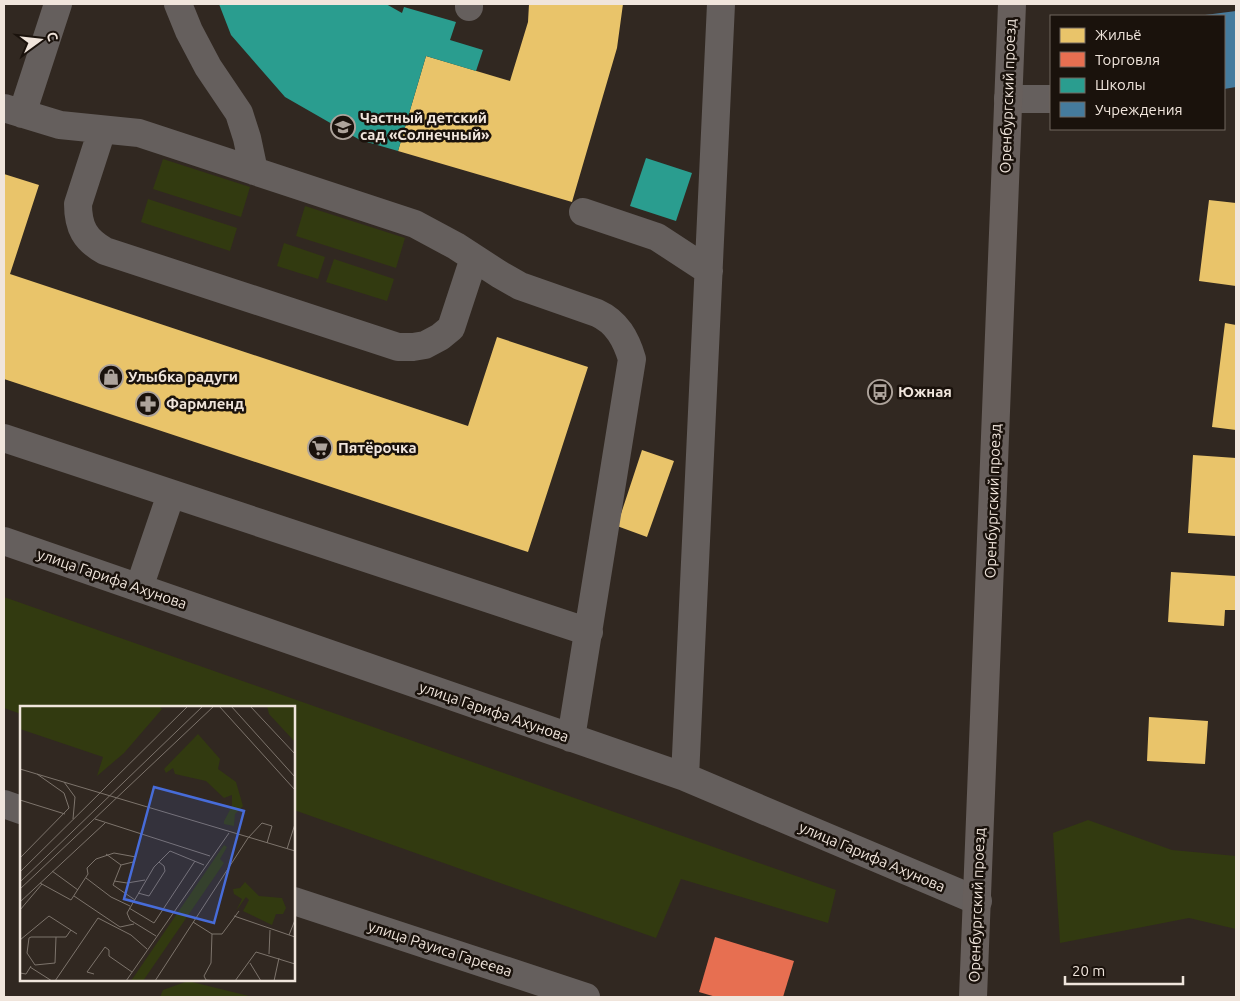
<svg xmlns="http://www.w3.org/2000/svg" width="1240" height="1001" viewBox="0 0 1240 1001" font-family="Ubuntu,sans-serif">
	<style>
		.green { fill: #323a10 }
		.homes { fill: #e9c46a }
		.shops { fill: #e76f51 }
		.schools { fill: #2a9d8f }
		.public { fill: #457b9d }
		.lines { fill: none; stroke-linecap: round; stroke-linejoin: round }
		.minor { stroke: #655f5d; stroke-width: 28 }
		.major { stroke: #675f5c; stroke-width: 28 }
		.labels { text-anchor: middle; stroke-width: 5; stroke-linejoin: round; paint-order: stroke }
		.street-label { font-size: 15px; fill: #f0e5dc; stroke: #1a120c }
		.poi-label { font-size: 15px; font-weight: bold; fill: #f0e5dc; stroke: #1a120c; text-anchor: start }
		.inset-road { fill: none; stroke: #7d746c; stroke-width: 1 }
		.view { fill: #476cd9; fill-opacity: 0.15; stroke: #476cd9; stroke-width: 2.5 }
		.inset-edge { fill: none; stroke: #f0e5dc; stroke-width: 2.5 }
	</style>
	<rect width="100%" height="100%" fill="#312821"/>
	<path class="green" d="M 163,159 L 250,187 L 241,217 L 153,189 Z
		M 148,199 L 237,228 L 230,251 L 141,222 Z
		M 305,206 L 405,238 L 396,268 L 296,236 Z
		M 284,243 L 325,257 L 318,279 L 277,266 Z
		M 334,259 L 394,279 L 387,301 L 326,282 Z
		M 4,597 L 836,890 L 828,923 L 681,879 L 656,938 L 294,810 L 294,707 L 21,707 L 21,714 L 4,708 Z
		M 1088,820 L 1172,850 L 1236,856 L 1236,929 L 1189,918 L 1060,943 L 1053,833 Z
		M 188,981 L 253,997 L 160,997 L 163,990 Z"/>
	<path class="homes" d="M 529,4 L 623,4 L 617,48 L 572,202 L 398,151 L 426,56 L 510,81 L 528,22 Z
		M 4,174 L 39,185 L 10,274 L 468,426 L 497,337 L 588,367 L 528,552 L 4,379 Z
		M 1209,200 L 1236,203 L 1236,286 L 1199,281 Z
		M 1225,323 L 1236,325 L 1236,430 L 1212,427 Z
		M 642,450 L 674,461 L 647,537 L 617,526 Z
		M 1193,455 L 1236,458 L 1236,536 L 1188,533 Z
		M 1171,572 L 1236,576 L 1236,610 L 1225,610 L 1224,626 L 1168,622 Z
		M 1149,717 L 1208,721 L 1205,764 L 1147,761 Z"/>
	<path class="shops" d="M 715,937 L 794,961 L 783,997 L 716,997 L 699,992 Z"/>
	<path class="schools" d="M 219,4 L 386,4 L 402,13 L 404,7 L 456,22 L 450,40 L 483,50 L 476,71 L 426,56 L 398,151 L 360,140 L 285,97 L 231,35 Z
		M 646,158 L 692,173 L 676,221 L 630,206 Z"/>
	<path class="public" d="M 1236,11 L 1236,87 L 1224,89 L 1224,16 L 1205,15 Z"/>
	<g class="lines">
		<path class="minor" d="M 178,4 L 189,31 L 208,67 L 239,113 L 247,138 L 254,171
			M 469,7 L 469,4
			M 1008,99 L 1051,99
			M 4,108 L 60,125 L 139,133 L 415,224 L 456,246 L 499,274 L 520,286 L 597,313 C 617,322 626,339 632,359 L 571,738
			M 22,114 L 58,4
			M 102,130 L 78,204 C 78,227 85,240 105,251 L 398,347 L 413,347 L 425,345 L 440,337 L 451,328 L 474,258
			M 583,212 L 657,237 L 709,271
			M 4,438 L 589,632
			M 4,541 L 685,777 L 978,901
			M 139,588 L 171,494
			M 685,777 L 721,4
			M 4,804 L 21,810
			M 294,901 L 586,997"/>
		<path class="major" d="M 973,997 L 1012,4"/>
	</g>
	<defs>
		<symbol id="school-ring" viewBox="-11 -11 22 22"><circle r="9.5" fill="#1a120c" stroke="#ada39b" stroke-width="1.5"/><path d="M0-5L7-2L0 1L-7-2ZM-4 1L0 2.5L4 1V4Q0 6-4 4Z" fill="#ada39b"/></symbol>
		<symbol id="shop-ring" viewBox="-11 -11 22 22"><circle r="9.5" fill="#1a120c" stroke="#ada39b" stroke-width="1.5"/><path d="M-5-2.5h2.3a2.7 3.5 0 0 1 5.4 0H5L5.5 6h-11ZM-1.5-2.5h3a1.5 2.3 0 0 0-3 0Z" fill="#ada39b"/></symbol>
		<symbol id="bus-ring" viewBox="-11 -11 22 22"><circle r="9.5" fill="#1a120c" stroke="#ada39b" stroke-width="1.5"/><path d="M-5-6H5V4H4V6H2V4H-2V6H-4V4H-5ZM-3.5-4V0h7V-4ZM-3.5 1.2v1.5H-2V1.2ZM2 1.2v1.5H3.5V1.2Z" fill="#ada39b"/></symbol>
		<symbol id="pharmacy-ring" viewBox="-11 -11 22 22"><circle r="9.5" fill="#1a120c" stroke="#ada39b" stroke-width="1.5"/><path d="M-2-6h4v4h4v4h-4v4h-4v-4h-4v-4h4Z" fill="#ada39b"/></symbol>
		<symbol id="supermarket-ring" viewBox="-11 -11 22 22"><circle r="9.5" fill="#1a120c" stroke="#ada39b" stroke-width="1.5"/><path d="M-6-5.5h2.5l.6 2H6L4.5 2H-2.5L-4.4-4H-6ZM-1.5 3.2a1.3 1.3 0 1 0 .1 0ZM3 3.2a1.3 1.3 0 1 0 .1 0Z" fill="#ada39b"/></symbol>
	</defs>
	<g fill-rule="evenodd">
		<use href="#school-ring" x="329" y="113" width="28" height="28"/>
		<use href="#shop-ring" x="97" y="363" width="28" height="28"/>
		<use href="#bus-ring" x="866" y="378" width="28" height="28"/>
		<use href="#pharmacy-ring" x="134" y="390" width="28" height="28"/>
		<use href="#supermarket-ring" x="306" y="434" width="28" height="28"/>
	</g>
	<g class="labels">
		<g class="street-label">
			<text transform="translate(1008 96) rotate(-88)" y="5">Оренбургский проезд</text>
			<text transform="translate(993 501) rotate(-88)" y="5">Оренбургский проезд</text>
			<text transform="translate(112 579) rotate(19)" y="5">улица Гарифа Ахунова</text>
			<text transform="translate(494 712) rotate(19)" y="5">улица Гарифа Ахунова</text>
			<text transform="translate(872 857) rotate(23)" y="5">улица Гарифа Ахунова</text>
			<text transform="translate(977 905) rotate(-88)" y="5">Оренбургский проезд</text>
			<text transform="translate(440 949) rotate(18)" y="5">улица Рауиса Гареева</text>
		</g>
		<g class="poi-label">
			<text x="360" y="123">Частный детский<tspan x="360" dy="17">сад «Солнечный»</tspan></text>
			<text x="128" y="382">Улыбка радуги</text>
			<text x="898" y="397">Южная</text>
			<text x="166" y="409">Фармленд</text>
			<text x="338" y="453">Пятёрочка</text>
		</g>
	</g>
	<g transform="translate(20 706)">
		<rect width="275" height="275" fill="#312821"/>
		<path d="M 0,0 L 139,0 L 142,3 L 104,47 L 77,70 L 83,51 L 0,23 ZM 247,0 L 275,0 L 275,36 L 249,8 ZM 178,28 L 200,53 L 198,63 L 216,76 L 223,100 L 215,108 L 214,120 L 204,118 L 204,115 L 212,100 L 212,89 L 204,92 L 186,75 L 155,68 L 153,62 L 146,67 L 144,63 ZM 204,139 L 207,141 L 200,153 L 204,157 L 123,275 L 111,275 ZM 225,176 L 239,190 L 262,192 L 266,202 L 263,208 L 256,208 L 252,219 L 223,205 L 229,194 L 226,191 L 216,205 L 222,193 L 214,188 L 213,183 L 220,182 Z" fill="#323a10"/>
		<path class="inset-road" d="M 199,0 L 275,84M 211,0 L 275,71M 230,0 L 275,48M 0,63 L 275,145M 44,76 L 55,91 L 53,113M 0,94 L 45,108M 75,113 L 190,150M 267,143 L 275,118M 86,148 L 101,159 L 113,156M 0,152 L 49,102 L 44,87 L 17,68M 101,159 L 93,179 L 115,194M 32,165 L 58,184M 0,166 L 168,0M 66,172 L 91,191 L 110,200M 94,175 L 107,177 L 125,174M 0,176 L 183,0M 20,177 L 51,194 L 68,168 L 67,162 L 76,153 L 94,147 L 116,151M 0,183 L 194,0M 118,187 L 129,190 L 145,165 L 144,160 L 139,156M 54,190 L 100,221 L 114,218M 0,196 L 85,117M 109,202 L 134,217 L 175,155M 0,204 L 22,178M 214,210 L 275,231M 173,216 L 192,228 L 202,228 L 219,205M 192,228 L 191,257 L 184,270 L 186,274 L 196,275M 269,229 L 275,214M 136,230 L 110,214 L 107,207 L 134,161 L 150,145 L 184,159M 36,231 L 35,257 L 15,259 L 7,247 L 9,232 L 11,231 L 46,231 L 51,224M 0,234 L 29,210 L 57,228M 249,248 L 250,224M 230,257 L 241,275M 10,261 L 32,275M 0,267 L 6,268 L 11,260M 74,268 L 67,266 L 85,241 L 89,244 L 89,250 L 112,266M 35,275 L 78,212 L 111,229 L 127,243M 106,275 L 209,127M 135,275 L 228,132 L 242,117 L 252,120 L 247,137M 215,275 L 236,246 L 275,258M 254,275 L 259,252"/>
		<path class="view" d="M 134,81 L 224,105 L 194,217 L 104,193 Z"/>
		<rect width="275" height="275" class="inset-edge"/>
	</g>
	<rect width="1240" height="1001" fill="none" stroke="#f0e5dc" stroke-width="10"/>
	<rect x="1050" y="15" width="175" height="115" fill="#1a120c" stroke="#70665f"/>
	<rect x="1060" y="28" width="25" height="15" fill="#e9c46a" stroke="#70665f"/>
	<text x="1095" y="40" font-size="15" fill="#f0e5dc">Жильё</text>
	<rect x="1060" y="52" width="25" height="15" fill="#e76f51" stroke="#70665f"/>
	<text x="1095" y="65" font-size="15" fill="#f0e5dc">Торговля</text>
	<rect x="1060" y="78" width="25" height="15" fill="#2a9d8f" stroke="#70665f"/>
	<text x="1095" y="90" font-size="15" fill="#f0e5dc">Школы</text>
	<rect x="1060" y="102" width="25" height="15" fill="#457b9d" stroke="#70665f"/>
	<text x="1095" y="115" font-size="15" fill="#f0e5dc">Учреждения</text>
	<g transform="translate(40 40) rotate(75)" stroke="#1a120c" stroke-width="4" paint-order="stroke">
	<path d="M0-4L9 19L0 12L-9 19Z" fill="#f0e5dc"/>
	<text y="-8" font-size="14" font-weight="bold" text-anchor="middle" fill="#f0e5dc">С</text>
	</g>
	<path d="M1065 976v8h118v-8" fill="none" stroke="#f0e5dc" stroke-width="2.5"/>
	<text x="1072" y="976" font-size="15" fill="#f0e5dc" stroke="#1a120c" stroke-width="4" paint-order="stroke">20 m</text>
</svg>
